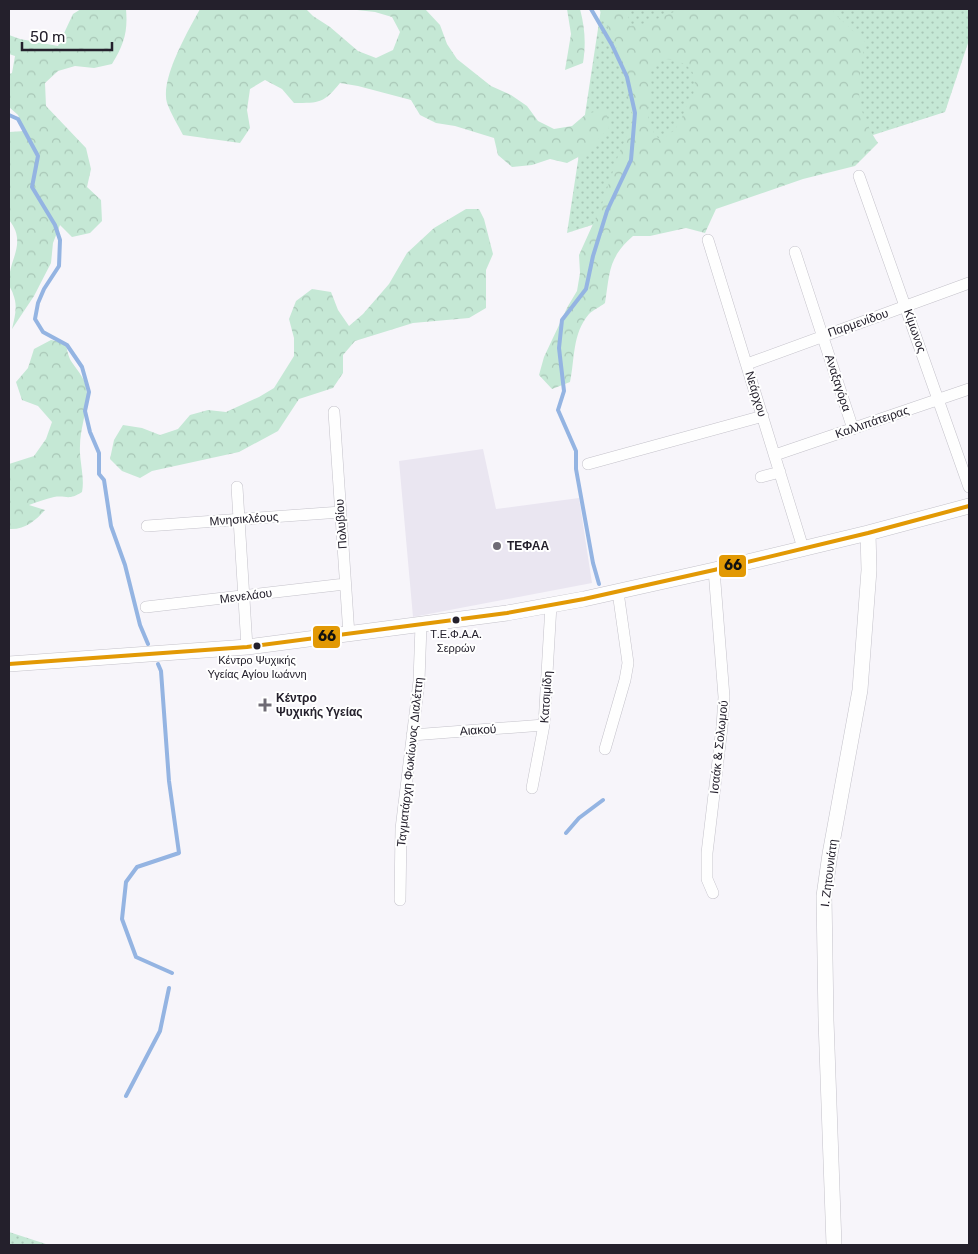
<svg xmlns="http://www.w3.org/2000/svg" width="978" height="1254" viewBox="0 0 978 1254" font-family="Rubik,sans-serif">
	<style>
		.built { fill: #eae6f1 }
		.green { fill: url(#green-dots) }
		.forest { fill: url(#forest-crowns); fill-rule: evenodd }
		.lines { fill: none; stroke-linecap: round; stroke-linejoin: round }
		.stream { stroke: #94b4e2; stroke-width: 4 }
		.minor-casing { stroke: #c4c2ca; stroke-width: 12 }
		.tertiary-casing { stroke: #c4c2ca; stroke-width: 16 }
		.minor { stroke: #fefefe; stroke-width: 11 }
		.tertiary { stroke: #fefefe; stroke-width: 15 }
		.bus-1-casing { stroke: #fff; stroke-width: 8 }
		.bus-1 { stroke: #e29904; stroke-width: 4 }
		.poi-dot { fill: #6e6b74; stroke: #fff; stroke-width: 2 }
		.bus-dot { fill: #24202c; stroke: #fff; stroke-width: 2 }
		.labels { text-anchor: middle; stroke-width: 4; stroke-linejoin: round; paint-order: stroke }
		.bus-label { font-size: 11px; fill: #24202c; stroke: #fff }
		.street-label { font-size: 12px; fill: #24202c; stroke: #fff }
		.poi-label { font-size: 12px; font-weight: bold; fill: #24202c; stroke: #fff; text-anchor: start }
		.line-badge { stroke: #fff; stroke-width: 2 }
		.pale-badge-label { font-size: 14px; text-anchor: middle; font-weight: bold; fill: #111 }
	</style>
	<defs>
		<pattern id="green-dots" width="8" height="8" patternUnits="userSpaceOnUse" patternTransform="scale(1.25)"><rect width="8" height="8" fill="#c5e8d5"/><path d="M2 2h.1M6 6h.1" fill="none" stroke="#a9c7b7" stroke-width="1.8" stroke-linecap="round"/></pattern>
		<pattern id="forest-crowns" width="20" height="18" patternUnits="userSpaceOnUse" patternTransform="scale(1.25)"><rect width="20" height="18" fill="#c5e8d5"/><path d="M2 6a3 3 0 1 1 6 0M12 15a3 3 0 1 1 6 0" fill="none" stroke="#a9c7b7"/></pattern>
	</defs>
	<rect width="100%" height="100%" fill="#f7f5fa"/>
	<path class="built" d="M 483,449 L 496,509 L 579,498 L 592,583 L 413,617 L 399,461 Z"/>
	<path class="green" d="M 601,9 L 969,9 L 969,40 L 945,112 L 567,233 Z
		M 9,1232 L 49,1245 L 9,1245 Z"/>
	<path class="forest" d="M 81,9 L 126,9 C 128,32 124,44 112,64 L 94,68 L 75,66 L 58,71 L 45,83 L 46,106 L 86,148 L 91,169 L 87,187 L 101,200 L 102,221 L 90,233 L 72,237 L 60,225 L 53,243 L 51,263 L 34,296 L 12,329 C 15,316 18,306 13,294 C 12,289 9,288 9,283 C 8,260 28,243 9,220 L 9,132 L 25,131 L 18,115 L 9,107 L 9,74 L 12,73 L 15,56 L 9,54 L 9,35 L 20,39 L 58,46 L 73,14 Z
		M 200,9 L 306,9 L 313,16 L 330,27 L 358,51 L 376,58 L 393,50 L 400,32 L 392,17 L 375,12 L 357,10 L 356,9 L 425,9 L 440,25 L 447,44 L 457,59 L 491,86 L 511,95 L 527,106 L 538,121 L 554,129 L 572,126 L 586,114 L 606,109 L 609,128 L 584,154 L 567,163 L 550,159 L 532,165 L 512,167 L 498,155 L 494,138 L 455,126 L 436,123 L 420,115 L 411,100 L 358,86 L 340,83 C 324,103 320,103 294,103 L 282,89 L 265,80 L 250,89 L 247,110 L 250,128 L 240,143 L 183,135 C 178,125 171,114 167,103 C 160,79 188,31 200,9 Z
		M 567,9 L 580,9 C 585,28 586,44 583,63 L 565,70 L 571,34 Z
		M 599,9 L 627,9 L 630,26 L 647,23 L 681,9 L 832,9 L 835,14 L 865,42 C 858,86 852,103 878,143 L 855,166 L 803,179 L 716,209 L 705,233 L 686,228 L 650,236 L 633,236 C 608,258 610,272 605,303 C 600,307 593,310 589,314 C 572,334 575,359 570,382 L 552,389 L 539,375 L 544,357 L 568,306 L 577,291 L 580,273 L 579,255 L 602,204 L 619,153 L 634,120 L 625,85 L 625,68 L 603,16 ZM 665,59 L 675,60 L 686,65 L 692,71 L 695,79 L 693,98 L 687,105 L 680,122 L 675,129 L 661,141 C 635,116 658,98 649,70 L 657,63 Z
		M 466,209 L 479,209 L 484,219 L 493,254 L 486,270 L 486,308 L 469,318 L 413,323 L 355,341 L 343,355 L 343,373 L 333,388 L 299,399 L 278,431 L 239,452 L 152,471 L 140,478 L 122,471 L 110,459 L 114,440 L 123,425 L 142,428 L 160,435 L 178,429 L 190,415 L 208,410 L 226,412 L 259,397 L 274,388 L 294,356 L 294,338 L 289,319 L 296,301 L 312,289 L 331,292 L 338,310 L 349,326 L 363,314 L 389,284 L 407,253 L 434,228 Z
		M 51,340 L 65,343 C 67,348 68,356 71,361 C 79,373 87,380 87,395 C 87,412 80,429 80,446 C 79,460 85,478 82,492 C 68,501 67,495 54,497 C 45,499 37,502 29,505 L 45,510 C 35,521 25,530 9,529 L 9,464 L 34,456 L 46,439 L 52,422 L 38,406 L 22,400 L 16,382 L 28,368 L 34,349 Z"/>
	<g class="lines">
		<path class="stream" d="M 591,9 L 612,45 L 627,77 L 635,113 L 631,160 L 607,211 L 593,256 L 586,289 L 562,320 L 559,348 L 564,391 L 558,410 L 576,451 L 576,469 L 593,563 L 599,584
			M 9,115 L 18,119 L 38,156 L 32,187 L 55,225 L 60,240 L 59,266 L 44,289 L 38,303 L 35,319 L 43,332 L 67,345 L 82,367 L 89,392 L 85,411 L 90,432 L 99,453 L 99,474 L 104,480 L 111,526 L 125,565 L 140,625 L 148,644
			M 158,664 L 161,671 L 169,781 L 179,853 L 137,867 L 126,882 L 122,919 L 136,957 L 172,973
			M 566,833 L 579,818 L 603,800
			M 126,1096 L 160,1031 L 169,988"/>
		<defs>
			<path id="minor" d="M 859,176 L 969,487
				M 708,240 L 803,548
				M 795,252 L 853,429
				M 747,364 L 969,283
				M 334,412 L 349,635
				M 775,455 L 969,389
				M 588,464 L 763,416
				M 761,477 L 780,472
				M 237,487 L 247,647
				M 147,526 L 341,512
				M 146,607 L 345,584
				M 412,735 L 544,725
				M 605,749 L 625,680 L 628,663 L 618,592
				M 532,788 L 544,725 L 551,605
				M 713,893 L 707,879 L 707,853 L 722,727 L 724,697 L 714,570
				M 400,900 L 401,829 L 419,681 L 421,625"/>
			<path id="tertiary" d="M 9,664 L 247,647 L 507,613 L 584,599 L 714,570 L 868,533 L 969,506
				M 834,1245 L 826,1020 L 824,896 L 830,854 L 860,690 L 869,570 L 868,533"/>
		</defs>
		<use href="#minor" class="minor-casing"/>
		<use href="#tertiary" class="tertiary-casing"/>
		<use href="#minor" class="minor"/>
		<use href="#tertiary" class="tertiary"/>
		<defs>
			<path id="bus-1" d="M 9,664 L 247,647 L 507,613 L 584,599 L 714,570 L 868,533 L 969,506"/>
		</defs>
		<use href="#bus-1" class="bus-1-casing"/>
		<use href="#bus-1" class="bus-1"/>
	</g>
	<g class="poi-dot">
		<circle cx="497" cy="546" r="5"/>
		<path d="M262.5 697.5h5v5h5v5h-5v5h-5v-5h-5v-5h5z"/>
	</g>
	<g class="bus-dot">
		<circle cx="456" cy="620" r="4.5"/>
		<circle cx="257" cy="646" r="4.5"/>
	</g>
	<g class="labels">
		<g class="bus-label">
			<text x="456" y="638">Τ.Ε.Φ.Α.Α.<tspan x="456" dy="14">Σερρών</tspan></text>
			<text x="257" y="664">Κέντρο Ψυχικής<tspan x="257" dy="14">Υγείας Αγίου Ιωάννη</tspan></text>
		</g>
		<g class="street-label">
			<text transform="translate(858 323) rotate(-19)" y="4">Παρμενίδου</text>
			<text transform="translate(915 331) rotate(71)" y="4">Κίμωνος</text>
			<text transform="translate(838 383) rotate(72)" y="4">Αναξαγόρα</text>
			<text transform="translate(756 394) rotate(73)" y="4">Νεάρχου</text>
			<text transform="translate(872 422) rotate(-19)" y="4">Καλλιπάτειρας</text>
			<text transform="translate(244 519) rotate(-4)" y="4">Μνησικλέους</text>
			<text transform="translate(341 524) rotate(-94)" y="4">Πολυβίου</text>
			<text transform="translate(246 596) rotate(-7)" y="4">Μενελάου</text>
			<text transform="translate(546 697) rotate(-86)" y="4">Κατσιμίδη</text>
			<text transform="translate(478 730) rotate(-4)" y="4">Αιακού</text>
			<text transform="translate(719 747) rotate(-84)" y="4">Ισαάκ &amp; Σολωμού</text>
			<text transform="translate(410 762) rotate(-84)" y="4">Ταγματάρχη Φωκίωνος Διαλέττη</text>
			<text transform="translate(829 873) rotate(-83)" y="4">Ι. Ζητουνιάτη</text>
		</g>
		<g class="poi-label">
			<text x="507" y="550">ΤΕΦΑΑ</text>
			<text x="276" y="702">Κέντρο<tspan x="276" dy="14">Ψυχικής Υγείας</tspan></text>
		</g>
	</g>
	<g class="line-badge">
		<rect x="718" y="554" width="29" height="24" rx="5" fill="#e29904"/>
		<rect x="312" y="625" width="29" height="24" rx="5" fill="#e29904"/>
	</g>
	<g class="pale-badge-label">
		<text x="733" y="570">66</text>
		<text x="327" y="641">66</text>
	</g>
	<rect width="978" height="1254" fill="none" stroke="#24202c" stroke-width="20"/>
	<path d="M22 42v8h90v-8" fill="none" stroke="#24202c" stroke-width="2.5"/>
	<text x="30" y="42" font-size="15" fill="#24202c" stroke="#ffffff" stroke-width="4" paint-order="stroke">50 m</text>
</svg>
